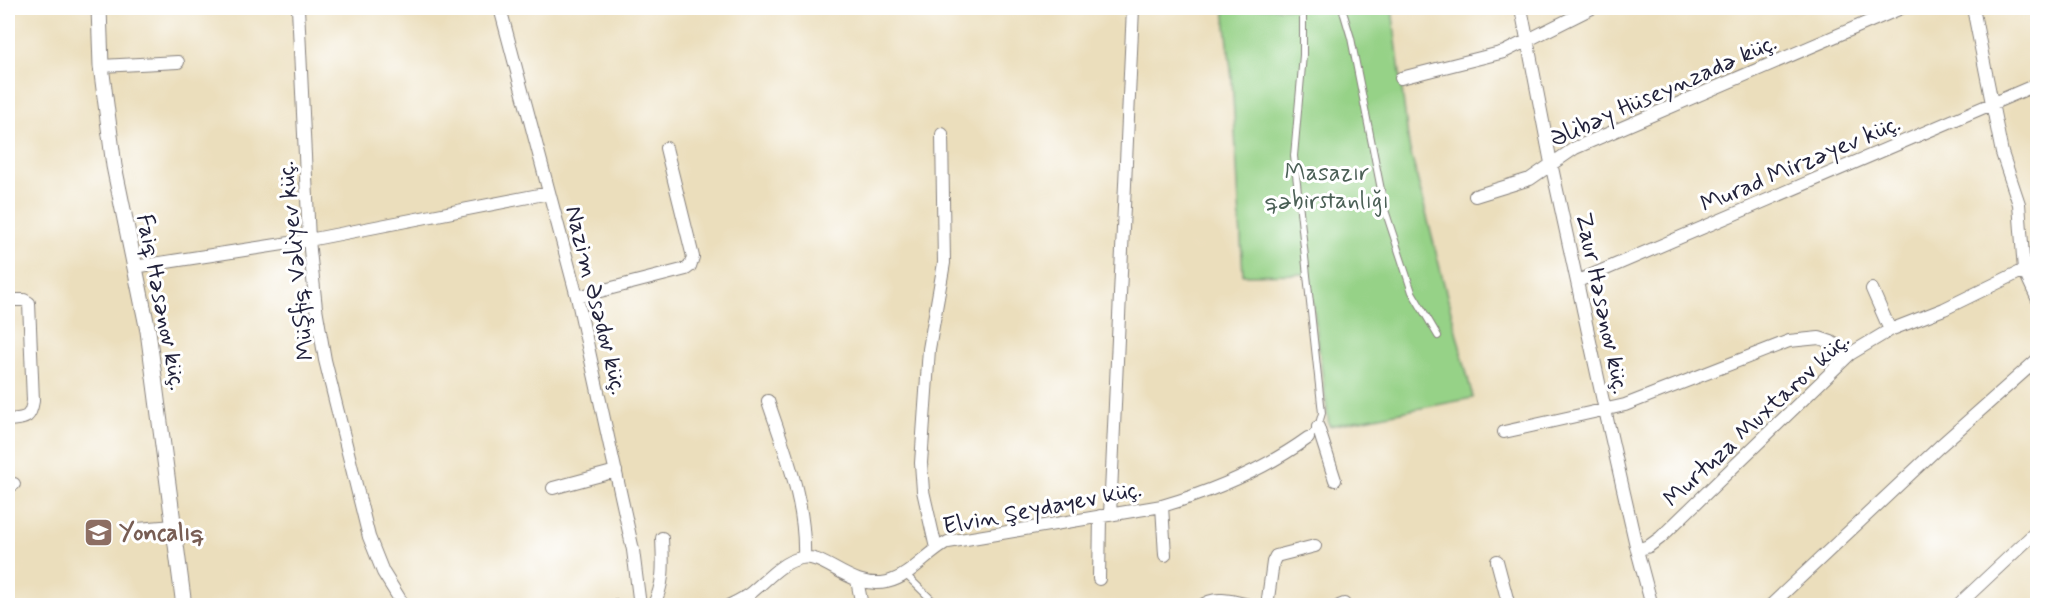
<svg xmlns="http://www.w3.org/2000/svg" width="2045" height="613" viewBox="0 0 2045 613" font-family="Mynerve,sans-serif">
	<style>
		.green { fill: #96d287; stroke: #5c7a61; stroke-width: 1.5 }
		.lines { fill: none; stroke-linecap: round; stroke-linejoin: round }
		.service-casing { stroke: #86807c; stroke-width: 8 }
		.minor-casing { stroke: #86807c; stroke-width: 14 }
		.tertiary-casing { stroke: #86807c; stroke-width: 17 }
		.service { stroke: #fff; stroke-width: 6 }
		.minor { stroke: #fff; stroke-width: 12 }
		.tertiary { stroke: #fff; stroke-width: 15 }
		.labels { text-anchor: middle; stroke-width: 6; stroke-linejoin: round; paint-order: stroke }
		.street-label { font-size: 24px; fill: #22223b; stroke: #fff }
		.park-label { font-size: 24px; fill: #4b6056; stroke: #fff }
		.education-label { font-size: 24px; font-weight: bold; fill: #785e54; stroke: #fff; text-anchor: start }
	</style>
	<rect width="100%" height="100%" fill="#fff"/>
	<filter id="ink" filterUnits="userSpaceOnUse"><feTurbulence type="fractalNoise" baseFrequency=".0167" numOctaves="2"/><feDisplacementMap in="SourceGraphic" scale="12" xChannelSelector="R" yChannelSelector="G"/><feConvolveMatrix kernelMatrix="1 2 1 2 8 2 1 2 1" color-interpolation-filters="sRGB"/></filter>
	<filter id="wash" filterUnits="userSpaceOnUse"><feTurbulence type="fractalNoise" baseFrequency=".008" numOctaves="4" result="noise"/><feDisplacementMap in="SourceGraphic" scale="24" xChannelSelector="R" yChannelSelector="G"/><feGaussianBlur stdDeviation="1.35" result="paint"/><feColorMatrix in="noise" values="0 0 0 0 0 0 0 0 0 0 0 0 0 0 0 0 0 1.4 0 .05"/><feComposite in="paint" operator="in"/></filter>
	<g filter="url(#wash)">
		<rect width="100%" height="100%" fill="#ebdebc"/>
		<path class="green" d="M 1224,8 L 1392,8 L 1409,146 L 1473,398 L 1329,426 L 1309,274 L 1243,275 L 1232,79 Z"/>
	</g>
	<g filter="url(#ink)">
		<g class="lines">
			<defs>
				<path id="service" d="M 1303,8 L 1303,55 L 1294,156 L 1322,413 L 1318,427 L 1308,438
					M 1342,8 L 1351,38 L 1385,210 L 1412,292 L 1438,336
					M 905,574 L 932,600 L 944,606"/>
				<path id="minor" d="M 298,8 L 309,240 L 316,308 L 325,360 L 369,537 L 383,572 L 404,606
					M 500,8 L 577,297 L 633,550 L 640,606
					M 1521,8 L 1551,163 L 1605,410 L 1637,550 L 1652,606
					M 1973,8 L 2002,153 L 2019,204 L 2024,270 L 2038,300
					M 101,66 L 178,62
					M 1401,78 L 1504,52 L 1592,8
					M 1475,196 L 1530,179 L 1575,148 L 1901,8
					M 134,267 L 309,240 L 549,193
					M 1578,281 L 2038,84
					M 1872,289 L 1890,330
					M 577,297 L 686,269 L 690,266 L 693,257 L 666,148
					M 8,300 L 24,300 L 29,303 L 33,401 C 30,420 25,418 8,420
					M 768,401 C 785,452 806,502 804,557
					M 1318,427 L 1335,480
					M 1504,432 L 1625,405 L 1789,341 L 1819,338 L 1831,342 L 1850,354
					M 8,484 L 14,484
					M 553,488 L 616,471
					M 1162,506 L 1165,555
					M 1110,515 L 1133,8
					M 138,529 L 174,526
					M 936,548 L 923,491 L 921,463 L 929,349 L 944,263 L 942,134
					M 1637,550 L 1649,546 L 1660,538 L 1850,354 L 1890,330 L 1944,309 L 2038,263
					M 1497,561 L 1509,606
					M 1099,579 L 1100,516
					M 857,580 L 862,606
					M 615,606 L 634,606
					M 653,606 C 665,583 663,563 662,538
					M 728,606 C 736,602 745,598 752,592 C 767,580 781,562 801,558 C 825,553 850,590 887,582 C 910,577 927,553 948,542 L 1162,506 C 1213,491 1265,469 1308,438
					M 1202,606 C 1214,594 1239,603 1253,606
					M 1267,606 L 1273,562 L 1276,556 L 1315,546
					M 1339,606 L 1344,604
					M 1770,606 L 1940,446 L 2038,359
					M 1957,606 L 2038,530"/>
				<path id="tertiary" d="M 99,8 L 101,66 L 114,166 L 148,331 L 184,606"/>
			</defs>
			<use href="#service" class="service-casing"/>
			<use href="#minor" class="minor-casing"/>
			<use href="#tertiary" class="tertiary-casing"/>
			<use href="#service" class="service"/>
			<use href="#minor" class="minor"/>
			<use href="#tertiary" class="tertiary"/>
		</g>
	</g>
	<defs>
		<symbol id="school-square" viewBox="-11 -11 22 22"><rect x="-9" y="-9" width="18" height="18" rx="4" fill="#8d6e63" stroke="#fff"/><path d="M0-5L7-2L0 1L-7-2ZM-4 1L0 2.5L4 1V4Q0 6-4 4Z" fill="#fff"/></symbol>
	</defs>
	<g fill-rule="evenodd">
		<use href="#school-square" x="82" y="516" width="33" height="33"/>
	</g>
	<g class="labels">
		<g class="street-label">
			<text transform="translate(1663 90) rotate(-24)" y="8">Əlibəy Hüseynzadə küç.</text>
			<text transform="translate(1800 163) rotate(-23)" y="8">Murad Mirzəyev küç.</text>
			<text transform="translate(295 261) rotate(-96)" y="8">Müşfiq Vəliyev küç.</text>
			<text transform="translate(597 300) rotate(76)" y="8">Nazim Əsədov küç.</text>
			<text transform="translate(162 302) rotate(79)" y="8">Faiq Həsənov küç.</text>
			<text transform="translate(1603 303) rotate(78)" y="8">Zaur Həsənov küç.</text>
			<text transform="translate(1756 419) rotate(-43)" y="8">Murtuza Muxtarov küç.</text>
			<text transform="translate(1042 507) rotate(-11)" y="8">Elvin Şeydayev küç.</text>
		</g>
		<g class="park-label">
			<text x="1327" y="180">Masazır<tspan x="1327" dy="28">qəbirstanlığı</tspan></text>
		</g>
		<g class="education-label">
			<text x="119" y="540">Yoncalıq</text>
		</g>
	</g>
	<rect width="2045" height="613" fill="none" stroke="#fff" stroke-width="30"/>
</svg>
